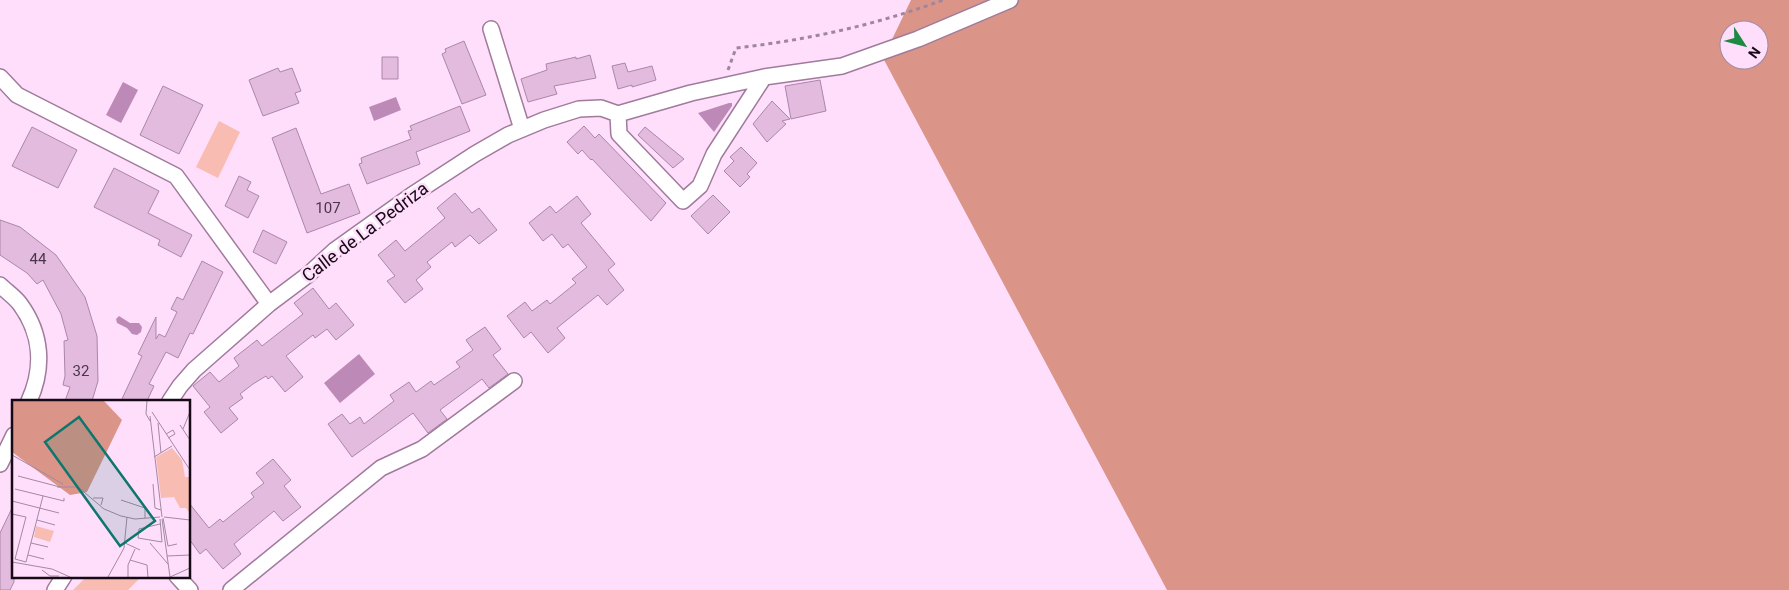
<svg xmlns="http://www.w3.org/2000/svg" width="1789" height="590" viewBox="0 0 1789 590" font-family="Roboto,sans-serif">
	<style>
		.green { fill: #f9bcb2 }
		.forest { fill: #da9488; fill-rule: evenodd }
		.water { fill: #bd8ab8 }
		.building { fill: #e3bbdf; stroke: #ac86a8 }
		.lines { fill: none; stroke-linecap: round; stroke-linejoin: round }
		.minor-casing { stroke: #a07b9c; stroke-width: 18 }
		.path { stroke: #9f869d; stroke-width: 3; stroke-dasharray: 4 4; stroke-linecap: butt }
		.minor { stroke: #fff; stroke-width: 15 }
		.labels { text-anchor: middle; stroke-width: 5; stroke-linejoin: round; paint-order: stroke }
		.number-label { font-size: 15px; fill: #4a3648 }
		.street-label { font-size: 18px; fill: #170916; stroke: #ffdefc }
		.inset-road { fill: none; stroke: #a289a0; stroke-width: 1 }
		.view { fill: #0f766e; fill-opacity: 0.15; stroke: #0f766e; stroke-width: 2.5 }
		.inset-edge { fill: none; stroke: #170916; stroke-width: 2.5 }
	</style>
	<rect width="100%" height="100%" fill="#ffdefc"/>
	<path class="green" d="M 219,121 L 240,132 L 218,178 L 196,167 Z
		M 87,576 L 142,576 L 128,590 L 73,590 Z"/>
	<path class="forest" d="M 911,0 L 1789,0 L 1789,590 L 1167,590 L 883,58 ZM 1729,30 L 1759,30 L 1759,60 L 1729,60 Z"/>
	<path class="water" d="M 123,82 L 138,90 L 121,123 L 106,115 Z
		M 396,97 L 401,110 L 374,121 L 369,107 Z
		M 729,103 L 732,103 L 732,106 L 714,132 L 698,113 Z
		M 119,316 L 130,323 L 139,323 L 142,327 L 141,332 L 137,335 L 132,334 L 127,328 L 117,323 L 116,319 Z
		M 359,354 L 375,374 L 340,403 L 324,383 Z"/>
	<path class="building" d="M 464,41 L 486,95 L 462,104 L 442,54 L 446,52 L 445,49 Z
		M 590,55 L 596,78 L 554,86 L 557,94 L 528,102 L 521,79 L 547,70 L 546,64 L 576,57 L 576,59 Z
		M 382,57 L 398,57 L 398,79 L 382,79 Z
		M 625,63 L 628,72 L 652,66 L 656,80 L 632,87 L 632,85 L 618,89 L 612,66 Z
		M 278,68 L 280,72 L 292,68 L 301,91 L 295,93 L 299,103 L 263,116 L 249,80 Z
		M 820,80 L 826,111 L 791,119 L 785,86 Z
		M 163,86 L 203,105 L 179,154 L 140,135 Z
		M 772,101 L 790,119 L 782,121 L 786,124 L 767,142 L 753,124 Z
		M 460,106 L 470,131 L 416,152 L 420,164 L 367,184 L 359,164 L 362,163 L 361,158 L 411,139 L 408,131 L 412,130 L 410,126 Z
		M 584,126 L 595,138 L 599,134 L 666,203 L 651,221 L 592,159 L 591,160 L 582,150 L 578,154 L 567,142 Z
		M 32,127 L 77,150 L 58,188 L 12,166 Z
		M 645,127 L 684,159 L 673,168 L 638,135 Z
		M 296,128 L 321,194 L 349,184 L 360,213 L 307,233 L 272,138 Z
		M 741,147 L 757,163 L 747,174 L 750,177 L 740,187 L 724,171 L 734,161 L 730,157 Z
		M 114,168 L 159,191 L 148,213 L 192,235 L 181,257 L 158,245 L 160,240 L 94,207 Z
		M 239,176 L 251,182 L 247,190 L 259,196 L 248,218 L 225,206 Z
		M 455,193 L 472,213 L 479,208 L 497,230 L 479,244 L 470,235 L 455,247 L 452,242 L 427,262 L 431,267 L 416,280 L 423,289 L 405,303 L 387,281 L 395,276 L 378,255 L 396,240 L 405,251 L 445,218 L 437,208 Z
		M 713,195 L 730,212 L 708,234 L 691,216 Z
		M 577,196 L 591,214 L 581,223 L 615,264 L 608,270 L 624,290 L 607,305 L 598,295 L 557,328 L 565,338 L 548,353 L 531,332 L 524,338 L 507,316 L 525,302 L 532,311 L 547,300 L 550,304 L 576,283 L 572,279 L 587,267 L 568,244 L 563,248 L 552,234 L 543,241 L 529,223 L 550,206 L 556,213 Z
		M 0,220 L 20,227 L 56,255 L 85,297 L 97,336 L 98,381 L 92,401 L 65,401 L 70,387 L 63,385 L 65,376 L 64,341 L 68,340 L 61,314 L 43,280 L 37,284 L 27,273 L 0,255 Z
		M 263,230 L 287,242 L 276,264 L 253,252 Z
		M 202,261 L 223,272 L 193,334 L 190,333 L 178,358 L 166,352 L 149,384 L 154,386 L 147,401 L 121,401 L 142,356 L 138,354 L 156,317 L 156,339 L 159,334 L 165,337 L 177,312 L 171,309 L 177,297 L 183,300 Z
		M 313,288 L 329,309 L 336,303 L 354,325 L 336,340 L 327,329 L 315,338 L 313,335 L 286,356 L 303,377 L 285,392 L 272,376 L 268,379 L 266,376 L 253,384 L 240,394 L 243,398 L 229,408 L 238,419 L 221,433 L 204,412 L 210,407 L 193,386 L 210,372 L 219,382 L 239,366 L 234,358 L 257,340 L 262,346 L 303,314 L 294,303 Z
		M 485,327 L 501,349 L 493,355 L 508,374 L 489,388 L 482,379 L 440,410 L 447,419 L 428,433 L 413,413 L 352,457 L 328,424 L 342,414 L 350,424 L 360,417 L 364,424 L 394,401 L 390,395 L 409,382 L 416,392 L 431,381 L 434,385 L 460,367 L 456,362 L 473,350 L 466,340 Z
		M 273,459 L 291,480 L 284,486 L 301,507 L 283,521 L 274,511 L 234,544 L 241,554 L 223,569 L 206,549 L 200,554 L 189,539 L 189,503 L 209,528 L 220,519 L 223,522 L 254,497 L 251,493 L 264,483 L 256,473 Z
		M 14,504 L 14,582 L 10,590 L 0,590 L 0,533 Z"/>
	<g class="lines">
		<defs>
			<path id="minor" d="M 491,29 L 522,129
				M 0,77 L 17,95 L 176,176 L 269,304
				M 618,114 L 619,134 L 683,201 L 700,186 L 714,154 L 764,77
				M 0,285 C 6,291 15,297 20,304 C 42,334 44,368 29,401
				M 170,401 L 180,386 L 194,370 L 269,304 L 309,274 L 335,250 L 412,195 L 475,154 L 508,135 L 544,120 L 579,109 L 601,108 L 618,114 L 691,93 L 764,77 L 842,66 L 918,39 L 1010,0
				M 0,464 L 14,435
				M 177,576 L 190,590
				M 55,590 L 64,576
				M 231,590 L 381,468 L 422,449 L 514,381"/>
		</defs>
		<use href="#minor" class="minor-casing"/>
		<path class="path" d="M 728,70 L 736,48 C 807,40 876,25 943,0"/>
		<use href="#minor" class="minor"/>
	</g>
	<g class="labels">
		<g class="number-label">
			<text x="328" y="213">107</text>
			<text x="38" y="264">44</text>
			<text x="81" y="376">32</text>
		</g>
		<g class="street-label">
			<text transform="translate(365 232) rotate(-37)" y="6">Calle de La Pedriza</text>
		</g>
	</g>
	<g transform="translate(12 400)">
		<rect width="178" height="178" fill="#ffdefc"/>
		<path d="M 160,48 L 170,60 L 173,77 L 177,77 L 177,112 L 174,108 L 168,108 L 162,97 L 149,98 L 144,57 ZM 24,126 L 42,131 L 38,142 L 22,137 Z" fill="#f9bcb2"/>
		<path d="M 0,0 L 91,0 L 110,20 L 75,92 L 58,95 L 0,52 Z" fill="#da9488"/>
		<path class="inset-road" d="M 135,0 L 134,14 L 138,21M 140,12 L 178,70M 138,16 L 150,117M 146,23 L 149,53M 168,25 L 178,40M 171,29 L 178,12M 154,34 L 161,30 L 163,34 L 156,38M 0,55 L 51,84M 142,57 L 160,46M 6,76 L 48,87M 141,84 L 143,108 L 149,110M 45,87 L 66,87 L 92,109 L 109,116 L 123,119 L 148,117M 3,89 L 52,101 L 52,98M 81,98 L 91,98 L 89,105M 109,100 L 133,108 L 133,118M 0,101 L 47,113M 0,114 L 14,117 L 3,159 L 14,162 L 31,96M 152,117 L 178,120M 151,118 L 156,146 L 165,144M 150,119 L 158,177M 25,120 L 43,125M 148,124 L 127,129 L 126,138 L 150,142 L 148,119M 19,143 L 36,147M 113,143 L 128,150M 138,143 L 156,164M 16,155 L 32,159M 155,156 L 178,155M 118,160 L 135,165 L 136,177M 0,162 L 40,169 L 58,177M 30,170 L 38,176 L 47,176M 96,177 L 112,148 L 115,117M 116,177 L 116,165 L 123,149M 158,177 L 178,168"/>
		<path class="view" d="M 67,17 L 143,121 L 108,146 L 33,42 Z"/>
		<rect width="178" height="178" class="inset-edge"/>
	</g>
	<g transform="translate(1744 45) rotate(126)"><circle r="24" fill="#ffdefc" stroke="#a289a0"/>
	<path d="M0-4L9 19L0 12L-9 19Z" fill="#1c8a41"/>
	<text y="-8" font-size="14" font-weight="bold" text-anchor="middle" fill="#170916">N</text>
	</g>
</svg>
